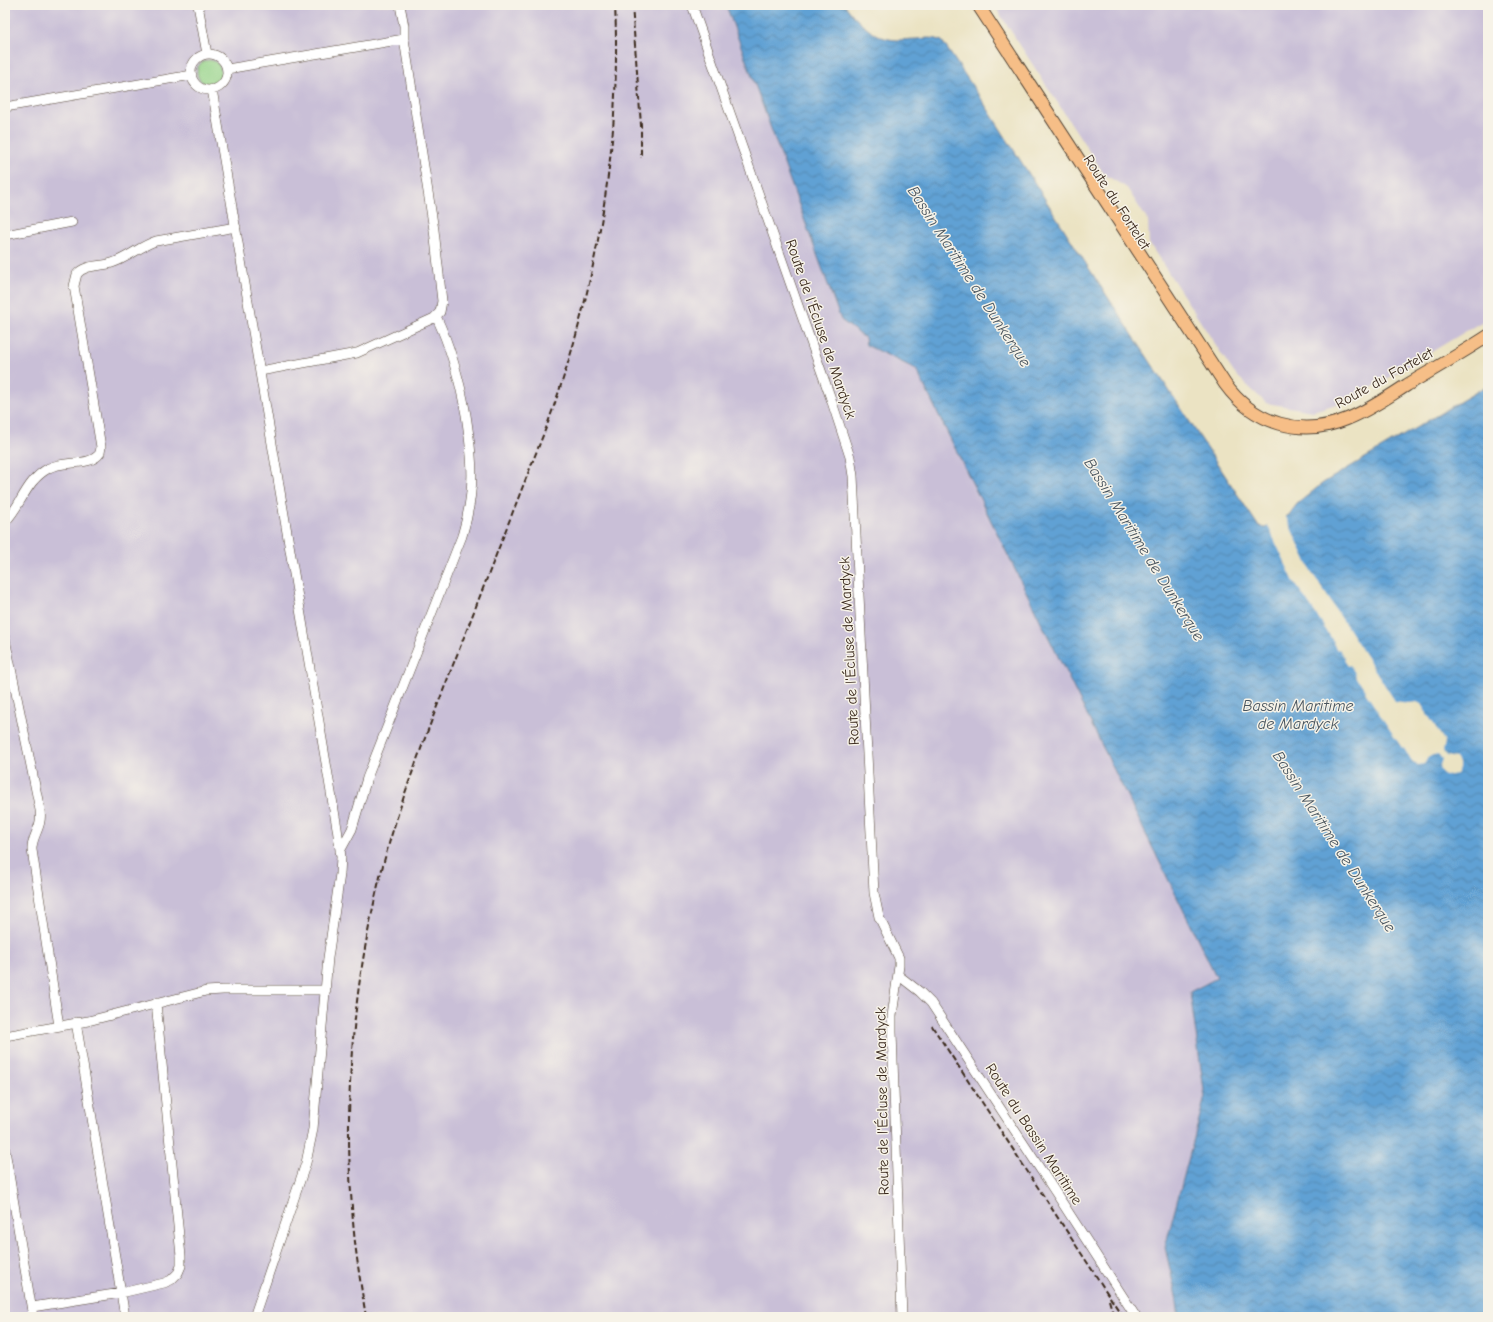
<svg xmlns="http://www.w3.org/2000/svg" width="1493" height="1322" viewBox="0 0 1493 1322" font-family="'Comic Neue',sans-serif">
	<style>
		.industrial { fill: #c9bfd7 }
		.grass { fill: #95d48a; stroke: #687f54 }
		.water { fill: url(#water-waves); stroke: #4e6679 }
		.pier { fill: #ebe3c3 }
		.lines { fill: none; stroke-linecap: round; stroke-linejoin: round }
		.minor-casing { stroke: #554637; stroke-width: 10 }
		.major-casing { stroke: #554637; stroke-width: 14 }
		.minor { stroke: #fff; stroke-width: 9 }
		.major { stroke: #f6be87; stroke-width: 12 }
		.rail { stroke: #3b2a1e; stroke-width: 2; stroke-dasharray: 6 3; stroke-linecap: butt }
		.labels { text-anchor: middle; stroke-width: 3; stroke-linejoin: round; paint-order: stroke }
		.street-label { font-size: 15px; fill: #3b2a1e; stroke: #f7f3e8 }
		.water-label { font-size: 16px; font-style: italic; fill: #48545e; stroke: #f7f3e8 }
	</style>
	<defs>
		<pattern id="water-waves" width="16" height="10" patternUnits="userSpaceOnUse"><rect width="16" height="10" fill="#61a1d4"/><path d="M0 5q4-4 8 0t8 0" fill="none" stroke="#5183ab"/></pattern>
	</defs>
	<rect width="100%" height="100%" fill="#f7f3e8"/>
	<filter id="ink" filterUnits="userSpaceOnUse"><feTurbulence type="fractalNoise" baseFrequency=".025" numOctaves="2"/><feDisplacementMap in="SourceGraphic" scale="8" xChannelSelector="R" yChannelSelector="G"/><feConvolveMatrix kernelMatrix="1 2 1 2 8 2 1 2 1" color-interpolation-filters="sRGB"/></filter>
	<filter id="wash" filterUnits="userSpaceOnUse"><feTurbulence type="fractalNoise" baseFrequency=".012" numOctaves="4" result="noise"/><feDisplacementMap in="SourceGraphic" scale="16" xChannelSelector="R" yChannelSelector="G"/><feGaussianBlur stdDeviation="0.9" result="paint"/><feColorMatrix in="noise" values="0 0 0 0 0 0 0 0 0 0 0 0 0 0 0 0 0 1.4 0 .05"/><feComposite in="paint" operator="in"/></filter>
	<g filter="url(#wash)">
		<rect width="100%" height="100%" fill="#ebe3c3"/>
		<path class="industrial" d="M 5,5 L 726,5 L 841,320 L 865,338 L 867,345 L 916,369 L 1217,978 L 1190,992 L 1205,1097 L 1165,1247 L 1176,1296 L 1179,1317 L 5,1317 Z
			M 994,5 L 1488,5 L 1488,318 L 1353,399 L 1313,411 L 1266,403 L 1234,373 L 1149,243 L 1148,221 L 1127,188 L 1104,174 Z"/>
		<path class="grass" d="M197 72a12 12 0 1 1 24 0a12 12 0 1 1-24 0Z"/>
		<path class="water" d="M 726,5 L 845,5 C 855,19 871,36 889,39 C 898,41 908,39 917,39 C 926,38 934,37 942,41 L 982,100 L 1090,270 L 1257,524 L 1261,527 L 1266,527 L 1289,515 L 1297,504 L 1323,483 L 1488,385 L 1488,1317 L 1179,1317 L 1176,1296 L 1165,1247 L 1205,1097 L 1190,992 L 1217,978 L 916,369 L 866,345 L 865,338 L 841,320 Z"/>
		<path class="pier" d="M 1285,515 L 1311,571 L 1395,701 L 1409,703 L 1417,702 L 1421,704 L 1445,742 L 1443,751 L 1446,756 L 1456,758 L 1459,763 L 1459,768 L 1456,774 L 1447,776 L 1442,773 L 1439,768 L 1442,759 L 1438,754 L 1433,755 L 1429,757 L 1424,764 L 1418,765 L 1413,763 L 1403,747 L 1402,748 L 1365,692 L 1366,691 L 1360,682 L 1359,682 L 1355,676 L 1356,675 L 1350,665 L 1348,666 L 1344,660 L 1345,659 L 1339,649 L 1337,650 L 1333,643 L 1334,642 L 1328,633 L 1327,633 L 1323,627 L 1324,626 L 1294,582 L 1267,524 Z"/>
	</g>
	<g filter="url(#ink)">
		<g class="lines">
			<defs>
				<path id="minor" d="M 198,5 L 207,54
					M 400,5 L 404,26 L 404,39
					M 692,5 L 830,396 L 850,457 L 853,476 L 874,893 L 879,917 L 899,958 L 899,966 L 892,1016 L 892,1032 L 902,1317
					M191 72a18 18 0 1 1 36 0a18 18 0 1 1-36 0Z
					M 227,69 L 404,39 L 434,230 L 442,301 L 440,312 L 434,318 L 357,353 L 260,371
					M 212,89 L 337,828 L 341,857 L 340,874 L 328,958 L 313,1129 L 306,1163 L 254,1317
					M 5,107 L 192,75
					M 5,235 L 72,222
					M 5,522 C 22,505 25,481 49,468 C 63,460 91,467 100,453 L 101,447 L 74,286 L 77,274 C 85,264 100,267 112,263 C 128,258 140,246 156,241 L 236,227
					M 5,639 L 40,810 C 43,828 31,836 32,850 L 59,1026
					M 340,851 L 352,829 L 367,778 L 462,536 C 476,490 473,461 466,415 C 460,381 451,348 436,316
					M 898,975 L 920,992 L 931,1003 L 1056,1193 L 1136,1317
					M 76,1022 L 125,1317
					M 5,1036 L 88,1021 L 206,991 L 223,990 L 326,990
					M 5,1150 L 33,1317
					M 32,1307 L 121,1293 L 164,1283 L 171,1280 L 178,1273 L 181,1266 L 181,1256 L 156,1003"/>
				<path id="major" d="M 978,5 L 1225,384 C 1254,424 1301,438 1347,419 C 1368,411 1388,397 1407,385 C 1434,369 1462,353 1488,336"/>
			</defs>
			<use href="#minor" class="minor-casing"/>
			<use href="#major" class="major-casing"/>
			<use href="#minor" class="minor"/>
			<use href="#major" class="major"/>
			<path class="rail" d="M 632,5 L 641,125 L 641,158
				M 932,1026 L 1123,1317
				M 1109,1300 L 1114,1317
				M 366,1317 C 360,1280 354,1244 352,1207 C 344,1105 352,1002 374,903 C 391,822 422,746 451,670 C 483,589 514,508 546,428 C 582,331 604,232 613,129 C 616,88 617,46 615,5"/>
		</g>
	</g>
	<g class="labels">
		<g class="street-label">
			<text transform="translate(1117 202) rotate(57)" y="5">Route du Fortelet</text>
			<text transform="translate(821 329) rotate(71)" y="5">Route de l'Écluse de Mardyck</text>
			<text transform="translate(1384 378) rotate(-29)" y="5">Route du Fortelet</text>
			<text transform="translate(849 651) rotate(-93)" y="5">Route de l'Écluse de Mardyck</text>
			<text transform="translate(882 1101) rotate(-91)" y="5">Route de l'Écluse de Mardyck</text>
			<text transform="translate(1034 1134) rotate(57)" y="5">Route du Bassin Maritime</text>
		</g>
		<g class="water-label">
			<text transform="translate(970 276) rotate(57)" y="6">Bassin Maritime de Dunkerque</text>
			<text transform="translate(1145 549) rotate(58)" y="6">Bassin Maritime de Dunkerque</text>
			<text x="1298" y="711">Bassin Maritime<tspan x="1298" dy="18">de Mardyck</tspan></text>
			<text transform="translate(1335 841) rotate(57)" y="6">Bassin Maritime de Dunkerque</text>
		</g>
	</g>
	<rect width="1493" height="1322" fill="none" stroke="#f7f3e8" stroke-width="20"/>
</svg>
